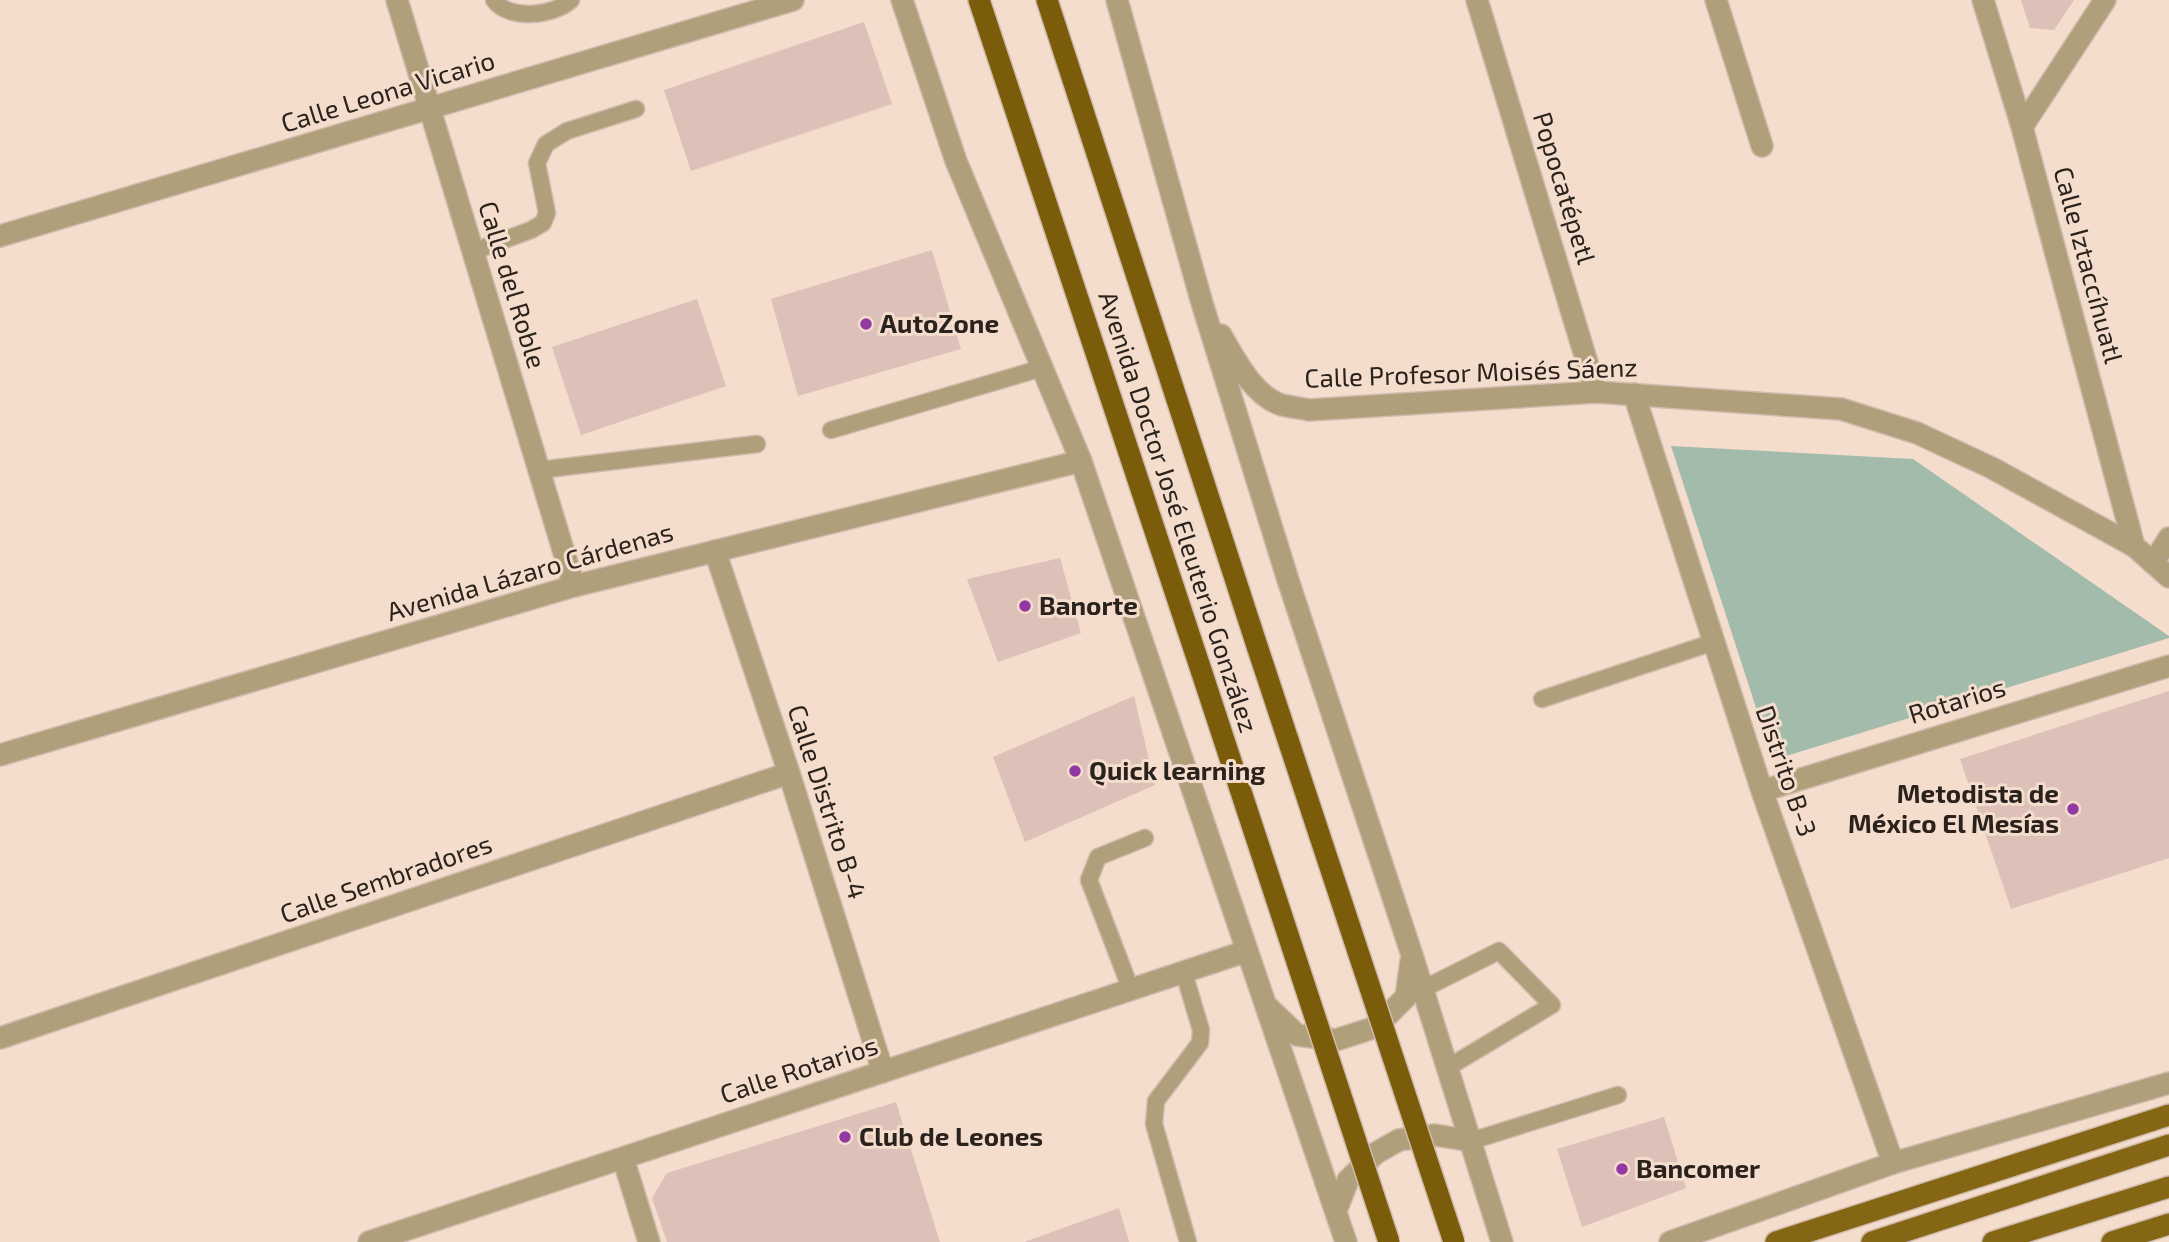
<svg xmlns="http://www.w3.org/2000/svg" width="2169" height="1242" viewBox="0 0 2169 1242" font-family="'Exo 2',sans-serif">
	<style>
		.green { fill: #a2bbab }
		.building { fill: #ddc0b8 }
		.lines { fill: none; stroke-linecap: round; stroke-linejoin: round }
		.service-casing { stroke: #d0bbac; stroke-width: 19 }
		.minor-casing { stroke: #d0bbac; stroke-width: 24 }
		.tertiary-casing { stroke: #d0bbac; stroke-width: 24 }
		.primary-casing { stroke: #d0bbac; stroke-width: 24 }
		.trunk-casing { stroke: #d0bbac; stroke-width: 24 }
		.service { stroke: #af9f7b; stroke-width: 16 }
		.minor { stroke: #af9f7b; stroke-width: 21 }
		.tertiary { stroke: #af9f7b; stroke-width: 21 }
		.primary { stroke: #846615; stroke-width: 21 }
		.trunk { stroke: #7a5c0a; stroke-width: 21 }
		.trunk-bridge-casing { stroke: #d0bbac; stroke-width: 24; stroke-linecap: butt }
		.trunk-bridge { stroke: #7a5c0a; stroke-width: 21 }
		.poi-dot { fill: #9339a4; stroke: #f4ddcc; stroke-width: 2.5 }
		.labels { text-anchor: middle; stroke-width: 6; stroke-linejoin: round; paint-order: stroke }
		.street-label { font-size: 26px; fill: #2a221c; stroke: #f4ddcc }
		.poi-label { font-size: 26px; font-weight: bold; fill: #2a221c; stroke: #f4ddcc; text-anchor: start }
	</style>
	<rect width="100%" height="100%" fill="#f4ddcc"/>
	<path class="green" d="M 1671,446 L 1913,459 L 2169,636 L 2169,638 L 1773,760 Z"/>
	<path class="building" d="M 2021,0 L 2074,0 L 2054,30 L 2030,28 Z
		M 864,22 L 892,104 L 691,171 L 664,90 Z
		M 932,250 L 961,349 L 798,396 L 771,299 Z
		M 697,299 L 726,386 L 581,435 L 552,347 Z
		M 1060,558 L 1081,633 L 998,662 L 967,579 Z
		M 2169,691 L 2169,858 L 2011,909 L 1960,759 Z
		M 1134,696 L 1155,785 L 1025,842 L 993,757 Z
		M 896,1102 L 940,1242 L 667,1242 L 652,1198 L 667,1173 Z
		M 1664,1117 L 1686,1188 L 1582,1227 L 1557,1149 Z
		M 1119,1208 L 1129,1242 L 1024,1242 Z"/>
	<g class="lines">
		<defs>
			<path id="service" d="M 494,0 C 509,21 554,16 571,0
				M 472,252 L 531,230 L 543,223 L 547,213 L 537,163 L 546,144 L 567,131 L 636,109
				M 831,430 L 1042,368
				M 539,470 L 757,444
				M 1542,699 L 1714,642
				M 1184,973 L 1201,1030 L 1200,1043 L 1156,1101 L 1154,1124 L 1188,1242
				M 1423,989 L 1499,951 L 1552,1005 L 1447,1068
				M 1131,990 L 1089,880 L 1098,857 L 1145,838
				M 1471,1141 L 1618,1095"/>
			<path id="minor" d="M 397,0 L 574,586
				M 1477,0 L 1596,392
				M 1716,0 L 1762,146
				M 1983,0 L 2022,127 L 2134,546
				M 2022,127 L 2105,0
				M 0,236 L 793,0
				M 1634,394 L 1762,791 L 1893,1163
				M 715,551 L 789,773 L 883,1072
				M 2153,563 L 2169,538
				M 1762,791 L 2169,666
				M 0,1038 L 789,773
				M 623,1158 L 649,1242
				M 369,1242 L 1247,951"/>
			<path id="tertiary" d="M 902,0 L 956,161 L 1081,461 L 1346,1242
				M 1117,0 L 1202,303 L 1288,580 L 1412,955 L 1502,1242
				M 1221,335 C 1235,359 1253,396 1282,405 C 1291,407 1300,408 1309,410 L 1596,392 L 1841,409 L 1917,433 L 1992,468 L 2134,546 L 2169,577
				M 0,755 L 574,586 L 1081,461
				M 1269,1008 L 1297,1035 L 1336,1040 L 1376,1027 L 1406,997 L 1411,961
				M 1336,1211 L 1348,1180 L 1376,1153 L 1399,1140 L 1435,1135 L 1471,1141
				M 1670,1242 L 1893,1163 L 2169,1083"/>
			<path id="primary" d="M 1776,1242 L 2169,1115
				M 1872,1242 L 2169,1145
				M 1993,1242 L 2169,1187
				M 2112,1242 L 2169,1224"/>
			<path id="trunk" d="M 979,0 L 1202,673
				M 1047,0 L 1258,649"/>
		</defs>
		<use href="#service" class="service-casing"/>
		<use href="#minor" class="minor-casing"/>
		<use href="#tertiary" class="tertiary-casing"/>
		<use href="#primary" class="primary-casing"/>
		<use href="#trunk" class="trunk-casing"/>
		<use href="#service" class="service"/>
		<use href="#minor" class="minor"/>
		<use href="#tertiary" class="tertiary"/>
		<use href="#primary" class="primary"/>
		<use href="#trunk" class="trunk"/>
		<defs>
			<path id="trunk-bridge" d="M 1258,649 L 1454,1242
				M 1202,673 L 1389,1242"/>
		</defs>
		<use href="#trunk-bridge" class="trunk-bridge-casing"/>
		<use href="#trunk-bridge" class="trunk-bridge"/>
	</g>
	<g class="poi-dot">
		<circle cx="866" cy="324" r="7"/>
		<circle cx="1025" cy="606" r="7"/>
		<circle cx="1075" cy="771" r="7"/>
		<circle cx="2073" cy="809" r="7"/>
		<circle cx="845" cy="1137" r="7"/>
		<circle cx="1622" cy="1169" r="7"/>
	</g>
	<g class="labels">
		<g class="street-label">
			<text transform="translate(388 92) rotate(-17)" y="9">Calle Leona Vicario</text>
			<text transform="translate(1564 188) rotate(73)" y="9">Popocatépetl</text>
			<text transform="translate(2088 265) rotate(75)" y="9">Calle Iztaccíhuatl</text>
			<text transform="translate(512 285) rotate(73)" y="9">Calle del Roble</text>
			<text transform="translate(1471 373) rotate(-2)" y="9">Calle Profesor Moisés Sáenz</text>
			<text transform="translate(1178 512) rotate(72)" y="9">Avenida Doctor José Eleuterio González</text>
			<text transform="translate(530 572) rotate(-16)" y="9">Avenida Lázaro Cárdenas</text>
			<text transform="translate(1957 701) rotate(-17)" y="9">Rotarios</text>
			<text transform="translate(1786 771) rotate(71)" y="9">Distrito B-3</text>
			<text transform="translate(827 802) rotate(72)" y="9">Calle Distrito B-4</text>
			<text transform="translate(386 879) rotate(-19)" y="9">Calle Sembradores</text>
			<text transform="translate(799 1070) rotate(-18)" y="9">Calle Rotarios</text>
		</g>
		<g class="poi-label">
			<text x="880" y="333">AutoZone</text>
			<text x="1039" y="615">Banorte</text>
			<text x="1089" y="780">Quick learning</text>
			<text x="2059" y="803" text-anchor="end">Metodista de<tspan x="2059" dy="30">México El Mesías</tspan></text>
			<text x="859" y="1146">Club de Leones</text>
			<text x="1636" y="1178">Bancomer</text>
		</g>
	</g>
</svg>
